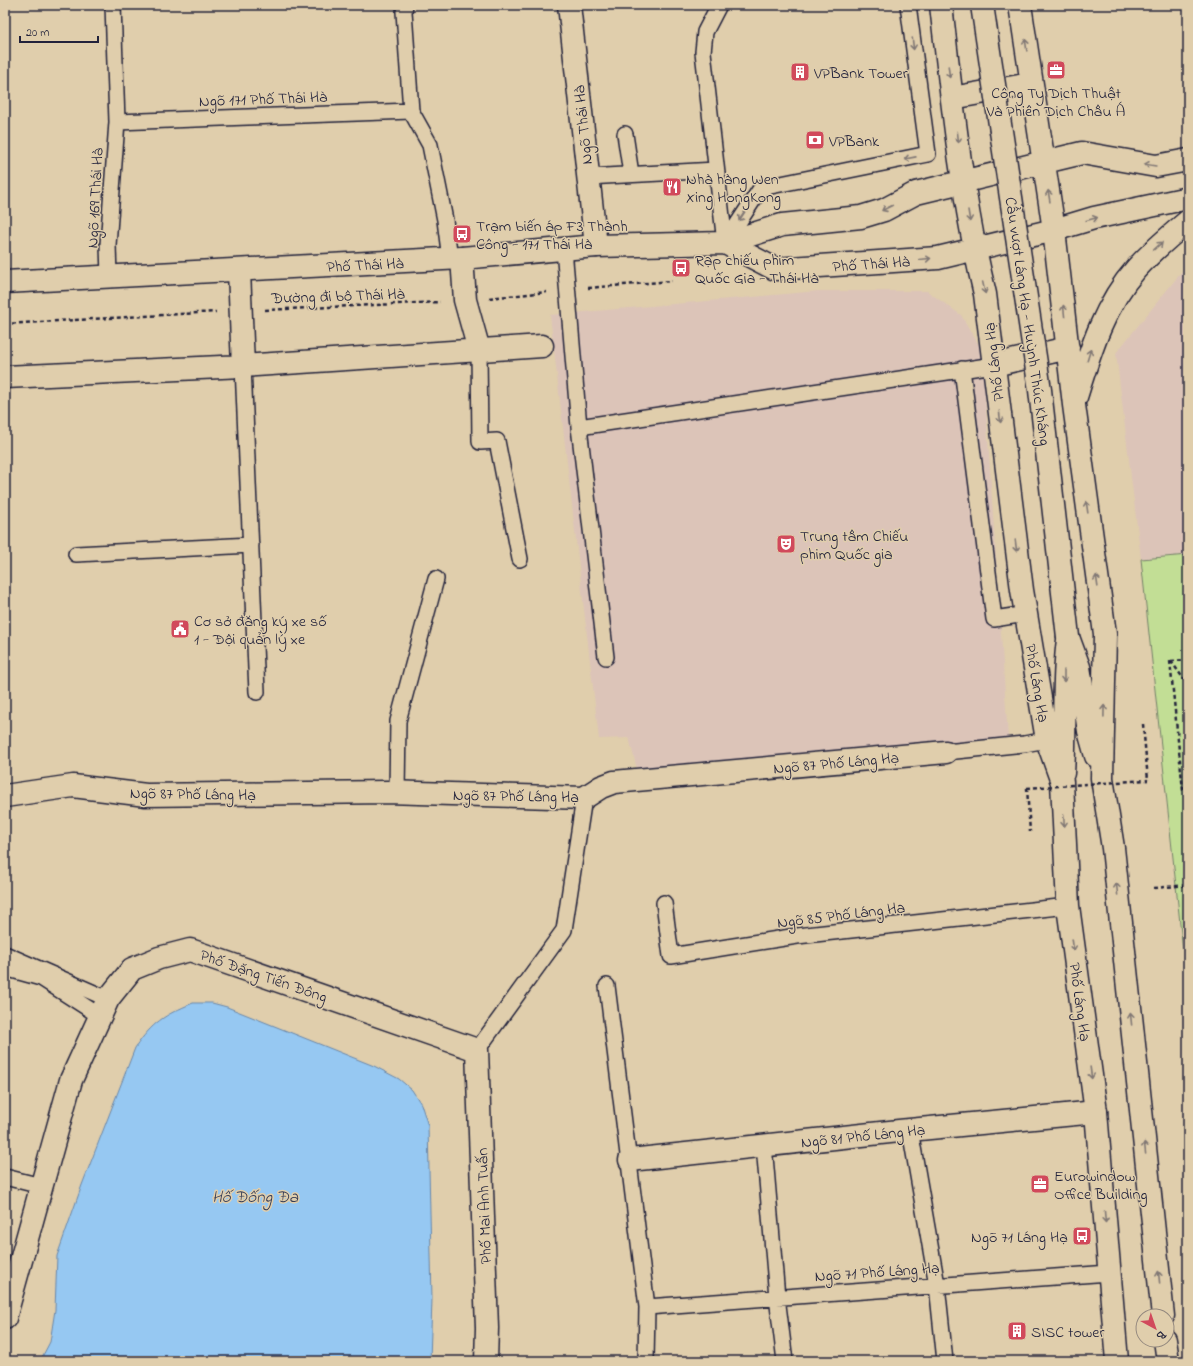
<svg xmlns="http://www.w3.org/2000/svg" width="1193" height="1366" viewBox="0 0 1193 1366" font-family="'Indie Flower',sans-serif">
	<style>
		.built { fill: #dcc4b8 }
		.green { fill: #c2de95; stroke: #728068 }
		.water { fill: #96c8f2; stroke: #6886a9 }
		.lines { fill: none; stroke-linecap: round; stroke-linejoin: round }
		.service-casing { stroke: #22223b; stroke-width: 18 }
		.minor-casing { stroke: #22223b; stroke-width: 25 }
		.tertiary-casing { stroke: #22223b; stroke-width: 25 }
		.primary-casing { stroke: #22223b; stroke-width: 25 }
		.path { stroke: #22223b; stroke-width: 2.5; stroke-dasharray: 4 3; stroke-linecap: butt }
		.service { stroke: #e0ceac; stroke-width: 15 }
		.minor { stroke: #e0ceac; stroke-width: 22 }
		.tertiary { stroke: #e0ceac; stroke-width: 22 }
		.primary { stroke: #e0ceac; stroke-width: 22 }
		.primary-bridge-casing { stroke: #22223b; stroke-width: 25; stroke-linecap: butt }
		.path-bridge { stroke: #22223b; stroke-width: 2.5; stroke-dasharray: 4 3; stroke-linecap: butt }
		.primary-bridge { stroke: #e0ceac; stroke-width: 22 }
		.oneway { stroke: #817874 }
		.labels { text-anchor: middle; stroke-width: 3; stroke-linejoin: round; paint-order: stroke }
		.poi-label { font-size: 16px; fill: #22223b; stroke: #e0ceac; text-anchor: start }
		.street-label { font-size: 16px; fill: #22223b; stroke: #e0ceac }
		.water-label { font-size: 17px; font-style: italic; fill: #333b56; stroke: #e0ceac }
	</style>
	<rect width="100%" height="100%" fill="#e0ceac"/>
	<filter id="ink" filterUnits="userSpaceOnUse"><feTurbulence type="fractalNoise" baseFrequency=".025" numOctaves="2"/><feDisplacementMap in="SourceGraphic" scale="8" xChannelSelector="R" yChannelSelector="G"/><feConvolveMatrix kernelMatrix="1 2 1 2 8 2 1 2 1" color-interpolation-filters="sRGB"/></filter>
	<g filter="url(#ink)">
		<path class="built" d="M 1188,264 L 1188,555 L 1141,559 L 1116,353 Z
			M 818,291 L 927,291 L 961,315 L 982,350 L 1008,738 L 637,769 L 629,738 L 599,739 L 550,315 Z"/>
		<path class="green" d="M 1188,555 L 1188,998 L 1141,559 Z"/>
		<path class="water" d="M 193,1003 L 212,1003 L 227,1007 L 374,1066 L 399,1079 L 412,1090 L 421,1104 L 428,1126 L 432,1299 L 430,1361 L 40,1361 L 50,1342 L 55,1310 L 57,1256 L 82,1185 L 135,1048 C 152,1023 164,1015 193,1003 Z"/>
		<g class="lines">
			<defs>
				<path id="service" d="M 405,5 L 404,12 L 411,111 L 430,145 L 445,220 L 450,259
					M 719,5 L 705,32 L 703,52 L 725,243
					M 117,122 L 411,111
					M 625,134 L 631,174
					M 587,177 L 716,170
					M 725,243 L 761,188 L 928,154 L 908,5
					M 564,249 L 579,427 L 606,657
					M 109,276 L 108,245 L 117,122 L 113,5
					M 479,350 L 480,442 L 497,441 L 520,559
					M 243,366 L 257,692
					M 962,369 L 994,619 L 1026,614
					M 579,427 L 994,365
					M 76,554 L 251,545
					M 946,752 L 1024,744 L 1047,740
					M 397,792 L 398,721 L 436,579
					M 664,903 L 671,956 L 797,936 L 1068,906
					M 5,954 L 108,999
					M 5,968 L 41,978 L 100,1016
					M 607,986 L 647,1307 L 646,1361
					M 477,1050 L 564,930 L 584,798
					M 910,1130 L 937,1285 L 945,1361
					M 764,1145 L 777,1297 L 785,1361
					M 5,1177 L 41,1186
					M 647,1307 L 1109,1273"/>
				<path id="minor" d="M 569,5 L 596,246
					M 462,258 L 465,300 L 479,350
					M 239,271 L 243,366
					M 5,377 L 243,366 L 542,346
					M 5,796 L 73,786 L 146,795 L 387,792 L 584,798 L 601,787 L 614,782 L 946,752
					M 630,1160 L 899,1131 L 1096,1112"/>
				<path id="tertiary" d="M 5,1318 L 71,1080 L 108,999 L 132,969 L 159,958 L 190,950 L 477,1050 L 487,1328 L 486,1361"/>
				<path id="primary" d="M 941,5 C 952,102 962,199 985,294 L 1022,590 L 1047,740 L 1062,782 L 1068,906 L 1096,1112 L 1117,1361
					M 1020,5 L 1054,230 L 1074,405 L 1105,634 L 1102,778 L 1113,848 L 1163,1316
					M 952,98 L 1031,84
					M 725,243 L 775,269 L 938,258 L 1054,230 L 1094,218 L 1188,198
					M 5,282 L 462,258 L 596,246 L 725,243 L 782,225 L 861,217 L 884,210 L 916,193 L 1082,153 L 1156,166 L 1188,160
					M 994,365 L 1068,348
					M 1076,397 C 1090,352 1104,305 1136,269 C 1152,251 1170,236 1188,221
					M 1068,637 L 1079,667 L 1089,731 L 1096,756
					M 1063,773 C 1066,729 1062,684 1068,640
					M 1165,1340 L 1168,1361"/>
			</defs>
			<use href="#service" class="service-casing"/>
			<use href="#minor" class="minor-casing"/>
			<use href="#tertiary" class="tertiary-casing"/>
			<use href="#primary" class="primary-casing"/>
			<path class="path" d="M 588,288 L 672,281
				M 489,298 L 547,292
				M 265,310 L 440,302
				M 5,324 L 216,312
				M 1170,661 L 1183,790 L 1188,797
				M 1171,661 L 1188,685
				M 1171,661 L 1188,660
				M 1143,724 L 1148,780
				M 1027,788 L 1030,832
				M 1154,888 L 1188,885"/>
			<use href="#service" class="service"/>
			<use href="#minor" class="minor"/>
			<use href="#tertiary" class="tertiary"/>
			<use href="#primary" class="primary"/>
			<defs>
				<path id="primary-bridge" d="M 982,5 L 1040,390 L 1068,637"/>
			</defs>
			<use href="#primary-bridge" class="primary-bridge-casing"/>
			<path class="path-bridge" d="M 1027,788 L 1148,780"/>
			<use href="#primary-bridge" class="primary-bridge"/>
		</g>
		<defs><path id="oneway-shaft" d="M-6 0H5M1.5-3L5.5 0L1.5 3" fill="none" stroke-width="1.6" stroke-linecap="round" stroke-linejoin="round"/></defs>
		<g class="oneway">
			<use href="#oneway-shaft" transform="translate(913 44) rotate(83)"/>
			<use href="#oneway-shaft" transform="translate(1026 45) rotate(-98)"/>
			<use href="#oneway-shaft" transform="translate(949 72) rotate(83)"/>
			<use href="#oneway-shaft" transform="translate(958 137) rotate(83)"/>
			<use href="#oneway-shaft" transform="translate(910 158) rotate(169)"/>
			<use href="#oneway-shaft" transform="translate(1150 165) rotate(-171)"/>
			<use href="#oneway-shaft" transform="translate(1049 196) rotate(-99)"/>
			<use href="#oneway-shaft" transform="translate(887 208) rotate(154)"/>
			<use href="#oneway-shaft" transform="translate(742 216) rotate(123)"/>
			<use href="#oneway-shaft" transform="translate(969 216) rotate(81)"/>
			<use href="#oneway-shaft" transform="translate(1092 219) rotate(-15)"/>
			<use href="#oneway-shaft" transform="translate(1158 246) rotate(-42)"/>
			<use href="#oneway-shaft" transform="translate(925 259) rotate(-5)"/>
			<use href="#oneway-shaft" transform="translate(984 288) rotate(77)"/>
			<use href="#oneway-shaft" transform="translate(1064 311) rotate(-96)"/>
			<use href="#oneway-shaft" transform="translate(1089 355) rotate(-73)"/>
			<use href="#oneway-shaft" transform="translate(1000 417) rotate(83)"/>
			<use href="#oneway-shaft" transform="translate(1087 507) rotate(-98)"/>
			<use href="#oneway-shaft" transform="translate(1016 546) rotate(83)"/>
			<use href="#oneway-shaft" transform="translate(1097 581) rotate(-98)"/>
			<use href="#oneway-shaft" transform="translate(1064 676) rotate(90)"/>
			<use href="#oneway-shaft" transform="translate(1104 711) rotate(-89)"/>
			<use href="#oneway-shaft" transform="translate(1064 821) rotate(87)"/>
			<use href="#oneway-shaft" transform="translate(1117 889) rotate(-96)"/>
			<use href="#oneway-shaft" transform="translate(1073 945) rotate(82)"/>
			<use href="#oneway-shaft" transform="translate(1131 1019) rotate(-96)"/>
			<use href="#oneway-shaft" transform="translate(1091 1073) rotate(82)"/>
			<use href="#oneway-shaft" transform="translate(1145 1148) rotate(-96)"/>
			<use href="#oneway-shaft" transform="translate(1105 1217) rotate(85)"/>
			<use href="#oneway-shaft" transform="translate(1159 1277) rotate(-96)"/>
		</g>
	</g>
	<defs>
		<symbol id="office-square" viewBox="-11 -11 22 22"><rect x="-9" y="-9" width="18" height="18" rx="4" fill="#d1495b" stroke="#e0ceac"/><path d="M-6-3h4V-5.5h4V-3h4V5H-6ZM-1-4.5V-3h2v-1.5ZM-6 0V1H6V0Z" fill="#fff"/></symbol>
		<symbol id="building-square" viewBox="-11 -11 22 22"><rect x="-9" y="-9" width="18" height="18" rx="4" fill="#d1495b" stroke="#e0ceac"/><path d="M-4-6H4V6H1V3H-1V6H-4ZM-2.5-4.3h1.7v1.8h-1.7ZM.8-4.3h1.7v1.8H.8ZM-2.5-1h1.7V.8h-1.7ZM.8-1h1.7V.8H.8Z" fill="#fff"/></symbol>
		<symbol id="bank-square" viewBox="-11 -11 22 22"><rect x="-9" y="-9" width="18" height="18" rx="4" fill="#d1495b" stroke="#e0ceac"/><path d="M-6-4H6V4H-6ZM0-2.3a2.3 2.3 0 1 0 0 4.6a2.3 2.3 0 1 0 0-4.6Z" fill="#fff"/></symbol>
		<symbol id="restaurant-square" viewBox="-11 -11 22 22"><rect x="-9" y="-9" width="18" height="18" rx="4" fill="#d1495b" stroke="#e0ceac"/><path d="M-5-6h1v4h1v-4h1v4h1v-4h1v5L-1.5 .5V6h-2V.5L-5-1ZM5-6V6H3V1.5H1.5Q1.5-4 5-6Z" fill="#fff"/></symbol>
		<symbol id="bus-square" viewBox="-11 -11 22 22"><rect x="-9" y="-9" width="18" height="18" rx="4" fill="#d1495b" stroke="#e0ceac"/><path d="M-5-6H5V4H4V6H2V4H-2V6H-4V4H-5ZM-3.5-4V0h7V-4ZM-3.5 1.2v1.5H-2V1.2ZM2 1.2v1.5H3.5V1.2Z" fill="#fff"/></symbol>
		<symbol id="theatre-square" viewBox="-11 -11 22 22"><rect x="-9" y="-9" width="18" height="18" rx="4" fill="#d1495b" stroke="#e0ceac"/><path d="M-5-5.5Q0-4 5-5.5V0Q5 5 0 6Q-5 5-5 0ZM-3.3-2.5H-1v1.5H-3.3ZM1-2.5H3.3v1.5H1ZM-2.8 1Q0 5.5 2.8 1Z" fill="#fff"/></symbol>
		<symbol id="civic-square" viewBox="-11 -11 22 22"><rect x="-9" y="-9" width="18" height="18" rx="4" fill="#d1495b" stroke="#e0ceac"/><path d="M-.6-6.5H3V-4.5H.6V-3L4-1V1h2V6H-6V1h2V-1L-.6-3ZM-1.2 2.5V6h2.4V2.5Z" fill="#fff"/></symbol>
	</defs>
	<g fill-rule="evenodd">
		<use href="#office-square" x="1045" y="59" width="22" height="22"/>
		<use href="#building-square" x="789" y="61" width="22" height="22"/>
		<use href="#bank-square" x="804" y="129" width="22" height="22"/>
		<use href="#restaurant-square" x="661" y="176" width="22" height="22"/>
		<use href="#bus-square" x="451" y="223" width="22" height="22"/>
		<use href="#bus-square" x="670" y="257" width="22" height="22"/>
		<use href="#theatre-square" x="775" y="533" width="22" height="22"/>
		<use href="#civic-square" x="169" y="618" width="22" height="22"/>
		<use href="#office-square" x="1029" y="1173" width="22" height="22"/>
		<use href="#bus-square" x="1071" y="1225" width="22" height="22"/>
		<use href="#building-square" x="1006" y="1320" width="22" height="22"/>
	</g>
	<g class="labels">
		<g class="poi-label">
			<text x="814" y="78">VPBank Tower</text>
			<text x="1056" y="98" text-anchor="middle">Công Ty Dịch Thuật<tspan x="1056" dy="18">Và Phiên Dịch Châu Á</tspan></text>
			<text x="829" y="146">VPBank</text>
			<text x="686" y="184">Nhà hàng Wen<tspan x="686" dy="18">Xing HongKong</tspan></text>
			<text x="476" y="231">Trạm biến áp F3 Thành<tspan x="476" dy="18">Công - 171 Thái Hà</tspan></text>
			<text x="695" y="265">Rạp chiếu phim<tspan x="695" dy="18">Quốc Gia - Thái Hà</tspan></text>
			<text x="800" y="541">Trung tâm Chiếu<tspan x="800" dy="18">phim Quốc gia</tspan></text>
			<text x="194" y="626">Cơ sở đăng ký xe số<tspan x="194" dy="18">1 - Đội quản lý xe</tspan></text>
			<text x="1054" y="1181">Eurowindow<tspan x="1054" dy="18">Office Building</tspan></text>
			<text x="1068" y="1242" text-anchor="end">Ngõ 71 Láng Hạ</text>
			<text x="1031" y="1337">SISC tower</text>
		</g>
		<g class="street-label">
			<text transform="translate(263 98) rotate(-2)" y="6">Ngõ 171 Phố Thái Hà</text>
			<text transform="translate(582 125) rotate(-96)" y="6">Ngõ Thái Hà</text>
			<text transform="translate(94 198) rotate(-87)" y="6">Ngõ 169 Thái Hà</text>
			<text transform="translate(871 263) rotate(-4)" y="6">Phố Thái Hà</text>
			<text transform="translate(365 264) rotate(-3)" y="6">Phố Thái Hà</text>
			<text transform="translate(338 295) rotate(-2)" y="6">Đường đi bộ Thái Hà</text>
			<text transform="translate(1029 321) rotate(82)" y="6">Cầu vượt Láng Hạ - Huỳnh Thúc Kháng</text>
			<text transform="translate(993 362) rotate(-97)" y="6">Phố Láng Hạ</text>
			<text transform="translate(1038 683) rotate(80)" y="6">Phố Láng Hạ</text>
			<text transform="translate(836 762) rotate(-5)" y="6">Ngõ 87 Phố Láng Hạ</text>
			<text transform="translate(193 793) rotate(1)" y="6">Ngõ 87 Phố Láng Hạ</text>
			<text transform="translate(516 795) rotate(1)" y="6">Ngõ 87 Phố Láng Hạ</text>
			<text transform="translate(841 914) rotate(-7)" y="6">Ngõ 85 Phố Láng Hạ</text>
			<text transform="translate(264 975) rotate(19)" y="6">Phố Đặng Tiến Đông</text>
			<text transform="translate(1081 1002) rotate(82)" y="6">Phố Láng Hạ</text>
			<text transform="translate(863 1135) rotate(-6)" y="6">Ngõ 81 Phố Láng Hạ</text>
			<text transform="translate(483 1206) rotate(-92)" y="6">Phố Mai Anh Tuấn</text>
			<text transform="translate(877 1271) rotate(-4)" y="6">Ngõ 71 Phố Láng Hạ</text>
		</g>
		<g class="water-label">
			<text x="255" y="1202">Hố Đống Đa</text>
		</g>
	</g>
	<rect width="1193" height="1366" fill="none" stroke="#e0ceac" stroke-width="20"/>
	<rect x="10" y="10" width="1173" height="1346" fill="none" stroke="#22223b" stroke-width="1.5" filter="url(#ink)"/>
	<g transform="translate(1155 1328) rotate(140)"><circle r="19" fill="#e0ceac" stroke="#94897f"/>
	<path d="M0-3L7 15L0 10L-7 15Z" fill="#d1495b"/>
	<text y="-6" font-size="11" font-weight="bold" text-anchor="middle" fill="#22223b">B</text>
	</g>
	<path d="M20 36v6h78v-6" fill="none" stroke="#22223b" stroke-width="2"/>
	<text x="26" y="36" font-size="12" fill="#22223b" stroke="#e0ceac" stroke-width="3" paint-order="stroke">20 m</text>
</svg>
